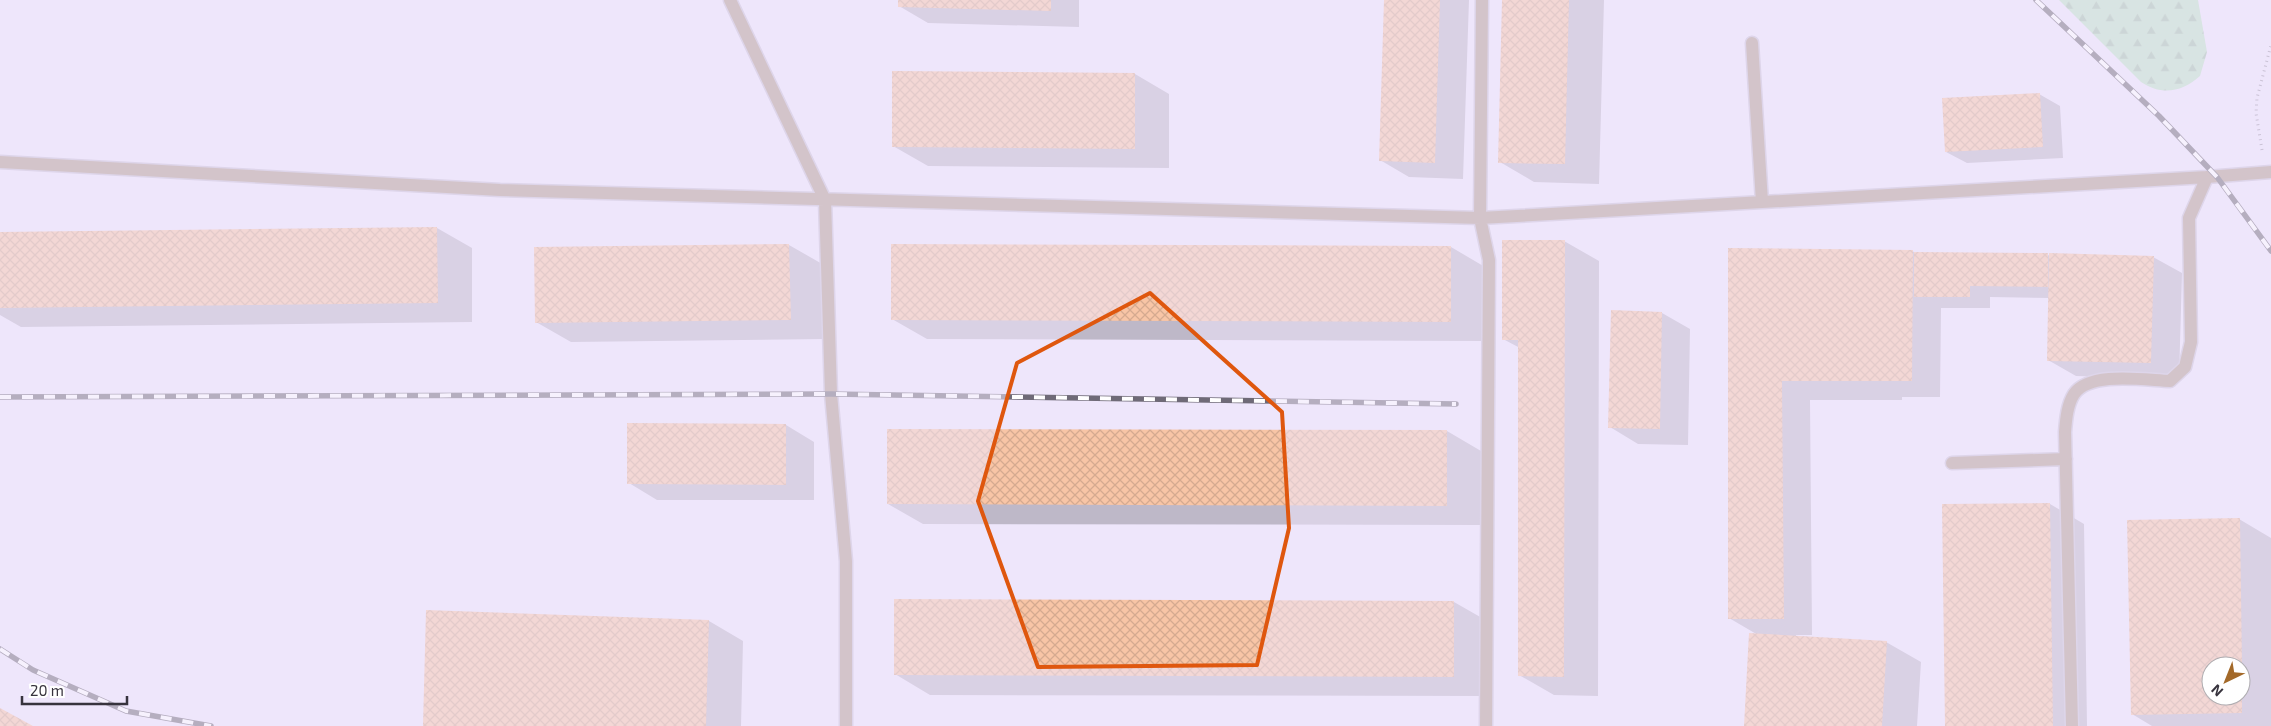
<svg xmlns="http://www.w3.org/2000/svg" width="2271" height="726" viewBox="0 0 2271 726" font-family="'Exo 2',sans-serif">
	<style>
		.forest { fill: url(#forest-firs) }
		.shadow { fill: #0003; fill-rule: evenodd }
		.building { fill: url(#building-cross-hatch) }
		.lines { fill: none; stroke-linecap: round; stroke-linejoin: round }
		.minor-casing { stroke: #c9c2d5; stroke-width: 15 }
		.path { stroke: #9f99a9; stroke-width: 3; stroke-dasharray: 1 4; stroke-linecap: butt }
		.minor { stroke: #b29c8f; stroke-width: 12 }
		.rail-casing { stroke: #6f6a77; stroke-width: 5.5 }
		.rail { stroke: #fff; stroke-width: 4; stroke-dasharray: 11; stroke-linecap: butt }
		.marked { fill: none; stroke: #df570e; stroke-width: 4; stroke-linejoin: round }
	</style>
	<defs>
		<pattern id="forest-firs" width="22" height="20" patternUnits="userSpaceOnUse" patternTransform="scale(1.25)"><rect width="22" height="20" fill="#bde2c5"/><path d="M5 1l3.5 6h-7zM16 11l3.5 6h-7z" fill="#a3c2aa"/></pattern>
		<pattern id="building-cross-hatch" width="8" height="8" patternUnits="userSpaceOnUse" patternTransform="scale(1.25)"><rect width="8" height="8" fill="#f8c5a6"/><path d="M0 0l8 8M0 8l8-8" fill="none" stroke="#d5aa90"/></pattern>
	</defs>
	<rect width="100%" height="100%" fill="#eee6fb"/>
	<path class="forest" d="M 2059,0 L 2198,0 L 2207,52 L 2200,76 C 2182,92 2162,96 2141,82 Z"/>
	<path class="shadow" d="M 899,0 L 1079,0 L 1079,27 L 928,23 L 899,6 Z
		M 1385,0 L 1469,0 L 1463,179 L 1409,177 L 1380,160 Z
		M 1504,0 L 1604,0 L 1599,184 L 1534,182 L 1500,162 Z
		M 1135,74 L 1169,94 L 1169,168 L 928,166 L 893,146 Z
		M 2039,94 L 2060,106 L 2063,158 L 1967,163 L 1946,152 Z
		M 437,228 L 472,248 L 472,322 L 21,327 L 0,315 L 0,233 Z
		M 1564,241 L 1599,261 L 1598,696 L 1554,695 L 1519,675 L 1520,348 L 1503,339 Z
		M 789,245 L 824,265 L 825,339 L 571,342 L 536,322 L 535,248 Z
		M 1451,247 L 1485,267 L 1485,341 L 927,339 L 892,319 Z
		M 1912,251 L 1916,253 L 2153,257 L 2182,273 L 2179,379 L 2076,376 L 2048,360 L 2050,298 L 1990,297 L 1990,308 L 1941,308 L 1940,397 L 1902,397 L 1902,400 L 1810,400 L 1812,635 L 1796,635 L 1796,637 L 1886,642 L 1921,662 L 1917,726 L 1745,726 L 1758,635 L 1729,618 L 1728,381 Z
		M 1662,313 L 1690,329 L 1688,445 L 1638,444 L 1610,427 Z
		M 786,425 L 814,442 L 814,500 L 657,500 L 629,483 Z
		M 1447,431 L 1481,451 L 1482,525 L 923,524 L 888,504 Z
		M 2050,504 L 2084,524 L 2087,726 L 1947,726 Z
		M 2239,519 L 2271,538 L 2271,726 L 2152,726 L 2132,714 ZM 2211,666 L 2241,666 L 2241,696 L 2211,696 Z
		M 1454,602 L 1489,622 L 1488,696 L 930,695 L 895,674 Z
		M 709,621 L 743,641 L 741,726 L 424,726 Z"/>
	<path class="building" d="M 898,0 L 1051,0 L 1051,11 L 898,7 Z
		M 1384,0 L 1440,0 L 1435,163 L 1379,161 Z
		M 1502,0 L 1569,0 L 1565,164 L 1498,163 Z
		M 892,71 L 1135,73 L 1135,149 L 892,147 Z
		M 2040,93 L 2043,147 L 1945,152 L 1942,98 Z
		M 437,227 L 438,303 L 0,308 L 0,232 Z
		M 1502,240 L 1565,240 L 1564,677 L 1518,676 L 1518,340 L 1502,340 Z
		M 789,244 L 791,320 L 535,323 L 534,247 Z
		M 891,244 L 1451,246 L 1451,322 L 891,320 Z
		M 1728,248 L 1913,250 L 1912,381 L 1782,381 L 1784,619 L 1728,619 Z
		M 1914,252 L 2048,253 L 2048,287 L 1970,286 L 1970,297 L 1914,297 Z
		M 2049,253 L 2154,256 L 2151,363 L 2047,361 Z
		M 1611,310 L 1662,312 L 1660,429 L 1608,428 Z
		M 627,423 L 786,424 L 786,485 L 627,484 Z
		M 887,429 L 1447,430 L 1447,506 L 887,504 Z
		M 2050,503 L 2053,726 L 1945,726 L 1942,504 Z
		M 2240,518 L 2242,666 L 2211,666 L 2211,696 L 2242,696 L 2242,713 L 2131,715 L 2127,520 Z
		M 894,599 L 1454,601 L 1454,677 L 894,675 Z
		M 426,610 L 709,620 L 706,726 L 423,726 Z
		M 1749,633 L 1887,641 L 1882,726 L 1744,726 Z
		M 0,708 L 33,726 L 0,726 Z"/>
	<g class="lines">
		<defs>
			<path id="minor" d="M 730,0 L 825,200 L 831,394 L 846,561 L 846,726
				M 1482,0 L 1480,218 L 1489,260 L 1486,726
				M 1752,43 L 1762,202
				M 0,162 L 500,190 L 1480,218 L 2207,177
				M 1952,463 L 2066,459
				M 2072,726 L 2065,432 C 2066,420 2067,405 2074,394 C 2090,371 2144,380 2170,381 L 2185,367 L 2191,342 L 2189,218 L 2207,177 L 2271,172"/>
		</defs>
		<use href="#minor" class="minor-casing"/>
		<path class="path" d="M 2262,150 L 2256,113 L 2257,98 L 2271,45"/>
		<use href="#minor" class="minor"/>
		<defs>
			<path id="rail" d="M 2036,0 L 2159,116 L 2217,177 L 2271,251
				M 0,397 L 831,394 L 1456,404
				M 0,649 L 33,670 L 126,711 L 211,726"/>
		</defs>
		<use href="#rail" class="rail-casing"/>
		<use href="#rail" class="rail"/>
	</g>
	<path d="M0 0H2271V726H0ZM 1150,293 L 1282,412 L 1289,528 L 1257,665 L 1038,667 L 978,501 L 1017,363 Z" fill="#eee6fb" fill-opacity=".55" fill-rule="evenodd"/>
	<path class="marked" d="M 1150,293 L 1282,412 L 1289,528 L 1257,665 L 1038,667 L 978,501 L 1017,363 Z"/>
	<g transform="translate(2226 681) rotate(223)"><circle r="24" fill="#ffffff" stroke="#afadb1"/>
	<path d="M0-4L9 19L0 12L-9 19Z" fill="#a36929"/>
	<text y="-8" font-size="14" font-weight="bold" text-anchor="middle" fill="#37333d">N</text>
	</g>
	<path d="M22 696v8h105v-8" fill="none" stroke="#37333d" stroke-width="2.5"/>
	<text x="30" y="696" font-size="15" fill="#37333d" stroke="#ffffff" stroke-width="4" paint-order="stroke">20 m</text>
</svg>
